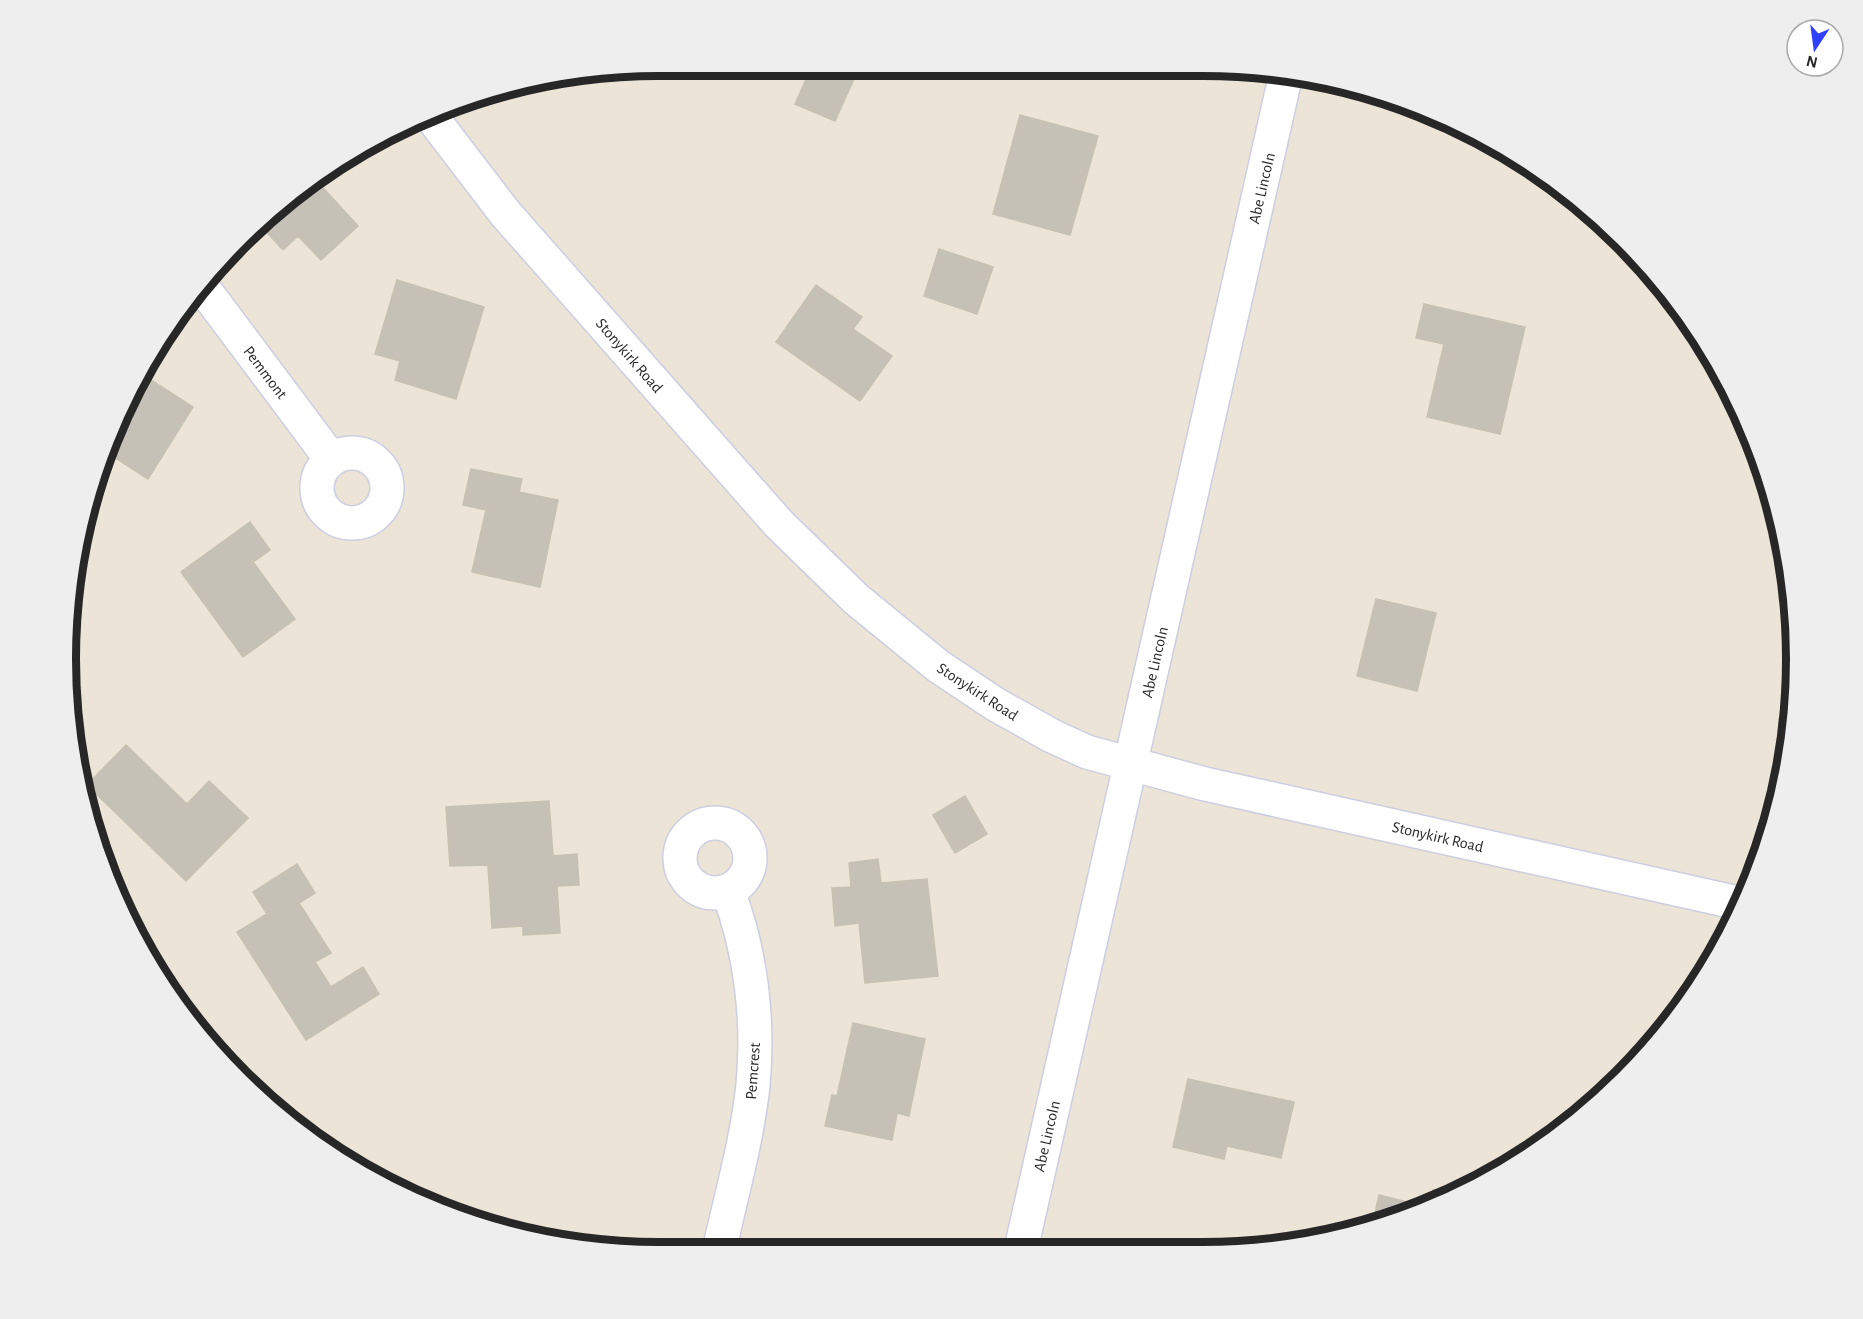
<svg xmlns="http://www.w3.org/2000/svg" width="1863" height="1319" viewBox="0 0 1863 1319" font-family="'Alegreya Sans',sans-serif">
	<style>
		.building { fill: #c6c1b7; stroke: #c6c1b1; stroke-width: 1.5 }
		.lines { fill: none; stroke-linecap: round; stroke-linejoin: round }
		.minor-casing { stroke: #cccee1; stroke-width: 36 }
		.minor { stroke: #fff; stroke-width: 33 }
		.labels { text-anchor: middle; stroke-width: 4.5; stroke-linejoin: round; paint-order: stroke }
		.street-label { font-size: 16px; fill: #272727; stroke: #fff }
		.rim { fill: none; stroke: #272727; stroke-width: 8 }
	</style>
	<rect width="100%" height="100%" fill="#ebe4d7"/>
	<path class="building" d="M 812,66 L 824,66 L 854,79 L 835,121 L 795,104 Z
		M 1020,115 L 1098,136 L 1070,235 L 993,214 Z
		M 315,179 L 358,226 L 321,260 L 298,236 L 283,250 L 261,226 Z
		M 939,249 L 993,267 L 977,314 L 924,296 Z
		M 397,280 L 484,307 L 456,399 L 395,380 L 400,361 L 375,354 Z
		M 816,285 L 862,317 L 853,329 L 892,356 L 860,401 L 776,342 Z
		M 1424,304 L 1525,327 L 1500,434 L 1427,417 L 1444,344 L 1416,338 Z
		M 140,373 L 193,407 L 148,479 L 106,452 L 111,432 Z
		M 471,469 L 522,479 L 519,492 L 558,500 L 540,587 L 472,572 L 486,510 L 463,505 Z
		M 250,522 L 270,550 L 253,562 L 295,619 L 243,657 L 181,572 Z
		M 1376,599 L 1436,613 L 1417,691 L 1357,676 Z
		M 126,745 L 187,804 L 209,781 L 248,818 L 186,881 L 87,785 Z
		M 965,796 L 987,834 L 955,853 L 933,815 Z
		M 549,801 L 553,856 L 577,854 L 579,885 L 557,886 L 560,933 L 523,935 L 523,926 L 492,928 L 488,865 L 450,866 L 446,807 Z
		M 878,859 L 881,883 L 927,879 L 938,976 L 865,983 L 859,923 L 835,926 L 832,888 L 851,887 L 849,863 Z
		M 297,864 L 315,893 L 299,903 L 331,953 L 315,962 L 331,987 L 363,967 L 379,994 L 306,1040 L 237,932 L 267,914 L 253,892 Z
		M 853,1023 L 925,1039 L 909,1116 L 897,1113 L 892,1140 L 825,1126 L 832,1095 L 837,1096 Z
		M 1188,1079 L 1294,1102 L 1281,1158 L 1227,1146 L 1224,1159 L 1173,1147 Z
		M 1433,1190 L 1458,1195 L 1430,1205 Z
		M 1379,1195 L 1407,1202 L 1404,1215 L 1372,1227 Z"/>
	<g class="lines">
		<defs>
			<path id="minor" d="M 430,115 L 505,213 L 778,523 L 856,599 L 938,666 L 995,704 L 1052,736 L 1087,752 L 1205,784 L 1743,904
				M 201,285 L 331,459
				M317 488a35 35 0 1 1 70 0a35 35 0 1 1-70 0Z
				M680 858a35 35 0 1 1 70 0a35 35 0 1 1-70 0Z
				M 1021,1249 L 1286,74
				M 719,1251 C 731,1196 747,1141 753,1085 C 759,1020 751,952 728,891"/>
		</defs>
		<use href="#minor" class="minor-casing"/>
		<use href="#minor" class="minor"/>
	</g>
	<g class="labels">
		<g class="street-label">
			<text transform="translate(1261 188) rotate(-77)" y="6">Abe Lincoln</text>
			<text transform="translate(630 355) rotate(49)" y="6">Stonykirk Road</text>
			<text transform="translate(266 372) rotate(53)" y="6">Pemmont</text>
			<text transform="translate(1154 662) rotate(-77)" y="6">Abe Lincoln</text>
			<text transform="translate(978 691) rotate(33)" y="6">Stonykirk Road</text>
			<text transform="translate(1438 836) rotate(13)" y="6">Stonykirk Road</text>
			<text transform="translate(752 1071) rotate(-86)" y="6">Pemcrest</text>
			<text transform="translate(1046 1136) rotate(-77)" y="6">Abe Lincoln</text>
		</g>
	</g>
	<path d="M0 0H1863V1319H0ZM659 76H1203A583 583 0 0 1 1786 659V659A583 583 0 0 1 1203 1242H659A583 583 0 0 1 76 659V659A583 583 0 0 1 659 76Z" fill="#eee" fill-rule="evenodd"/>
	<path class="rim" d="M659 76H1203A583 583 0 0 1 1786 659V659A583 583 0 0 1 1203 1242H659A583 583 0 0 1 76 659V659A583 583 0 0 1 659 76Z"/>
	<g transform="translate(1815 48) rotate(193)"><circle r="28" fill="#ffffff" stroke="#a9a9a9" stroke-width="1.5"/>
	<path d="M0-4.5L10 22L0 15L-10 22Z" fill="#3040ff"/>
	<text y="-9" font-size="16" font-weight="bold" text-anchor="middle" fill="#272727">N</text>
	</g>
</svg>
